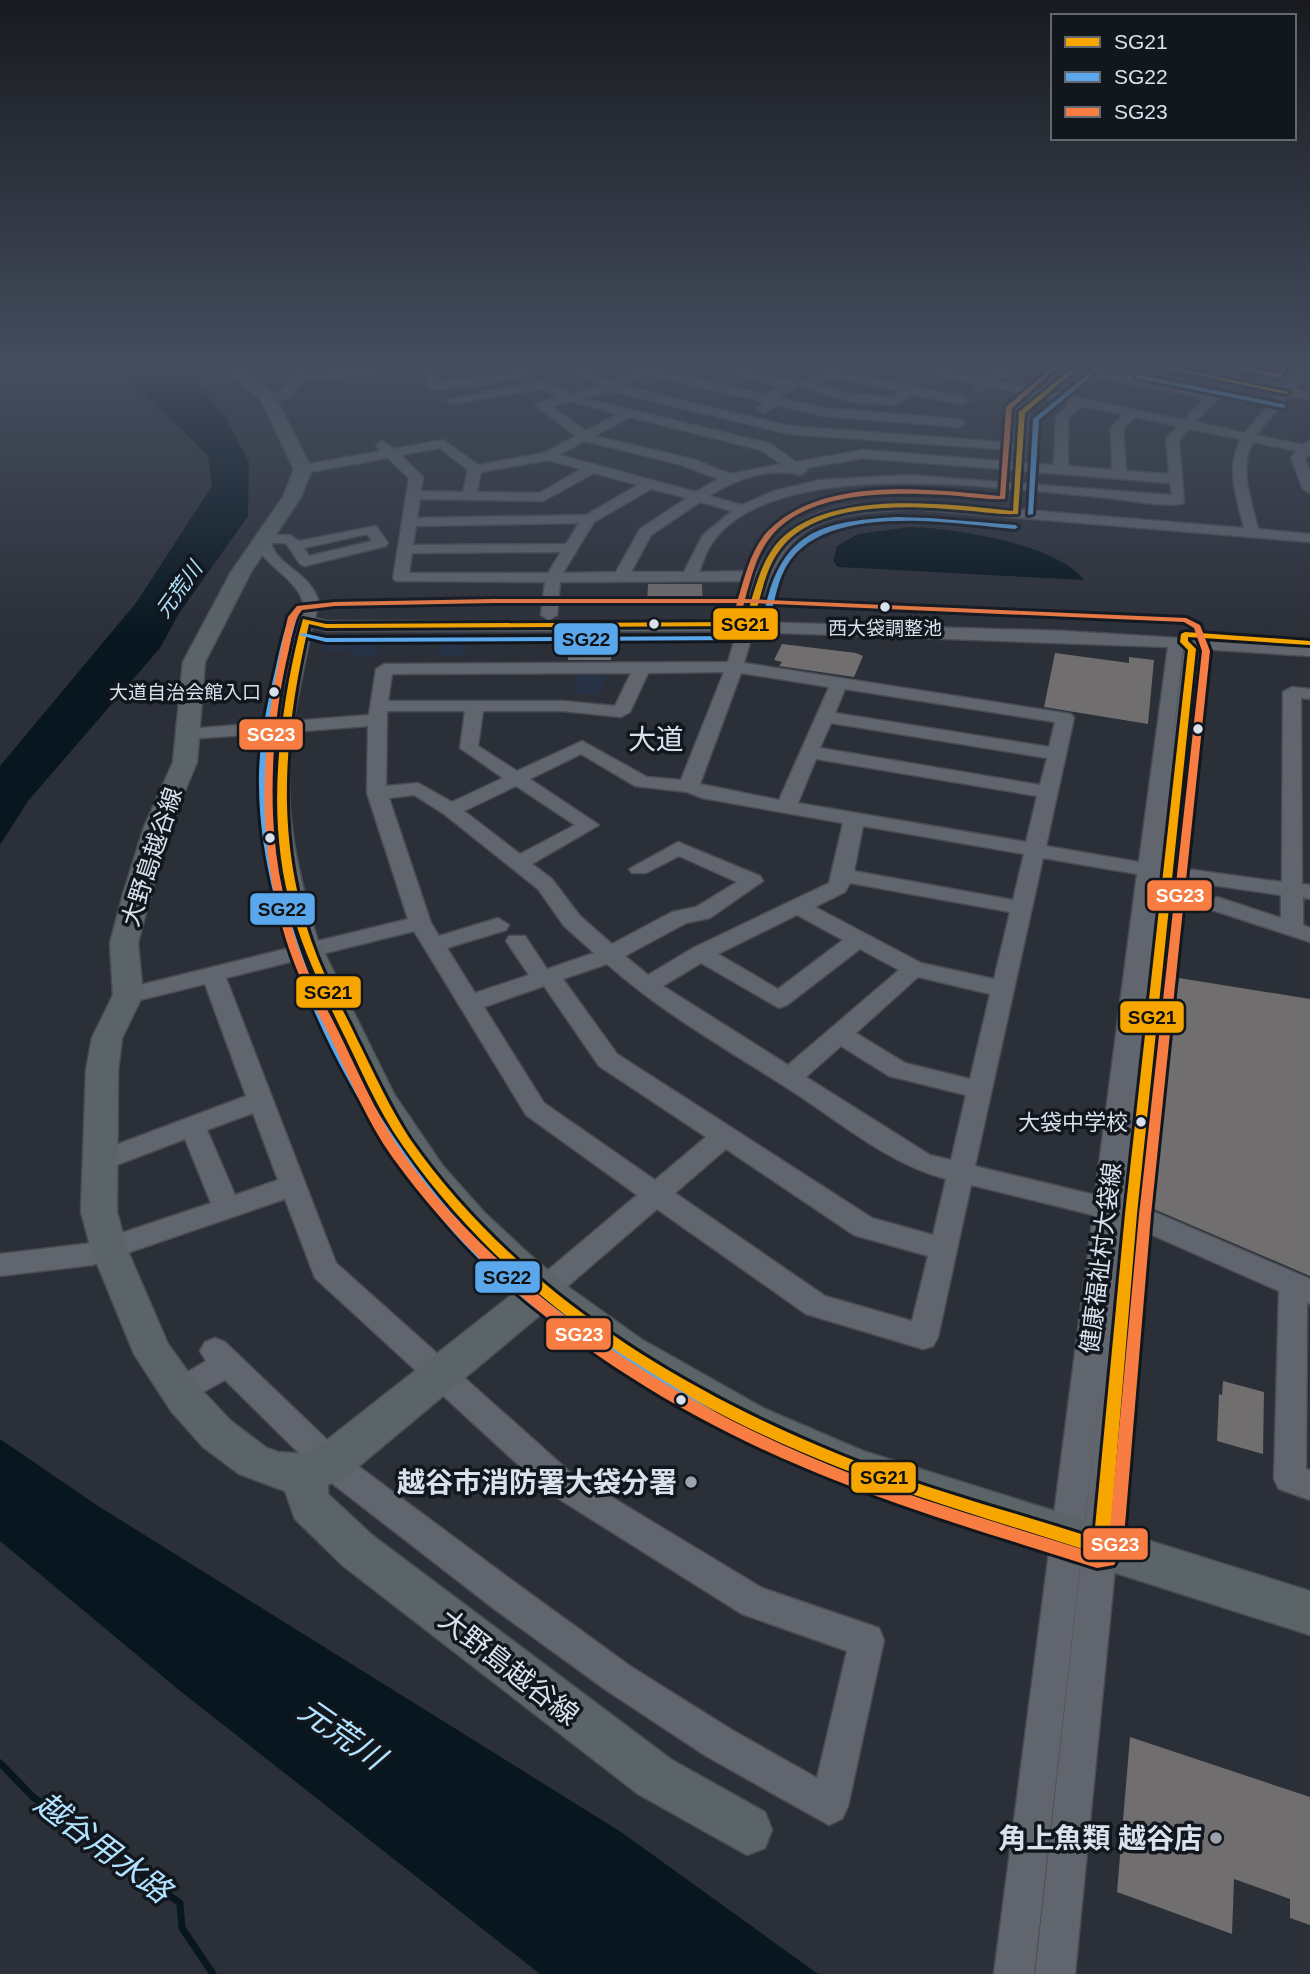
<svg xmlns="http://www.w3.org/2000/svg" width="1310" height="1974" viewBox="0 0 1310 1974" font-family="Helvetica,'Noto Sans JP',sans-serif">
	<style>
		.built { fill: #283247 }
		.water { fill: #07161f }
		.lines { fill: none; stroke-linecap: round; stroke-linejoin: round }
		.stream-far1 { stroke: #07161f; stroke-width: 2.5 }
		.stream { stroke: #07161f; stroke-width: 7 }
		.building { fill: #706e6e }
		.minor-casing { stroke: #484c54; stroke-width: 3 }
		.major-casing { stroke: #484c54; stroke-width: 3 }
		.minor { fill: #61656d; fill-rule: evenodd }
		.major { fill: #5b6568; fill-rule: evenodd }
		.bus-1-casing { stroke: #12161d; stroke-width: 6 }
		.bus-2-casing { stroke: #12161d; stroke-width: 6 }
		.bus-3-casing { stroke: #12161d; stroke-width: 6 }
		.bus-1 { fill: #f7a600; fill-rule: evenodd }
		.bus-2 { fill: #5aa8eb; fill-rule: evenodd }
		.bus-3 { fill: #f77d43; fill-rule: evenodd }
		.bus-dot { fill: #dbe1ec; stroke: #12161d; stroke-width: 2.5 }
		.poi-dot { fill: #9da3ad; stroke: #12161d; stroke-width: 2.5 }
		.labels { text-anchor: middle; stroke-width: 7; stroke-linejoin: round; paint-order: stroke }
		.far-bus-label { font-size: 19px; fill: #dbe1ec; stroke: #12161d }
		.far-water-label { font-size: 21px; font-style: italic; fill: #b1e2ff; stroke: #12161d }
		.bus-label { font-size: 22px; fill: #dbe1ec; stroke: #12161d; text-anchor: end }
		.street-label { font-size: 24px; fill: #dbe1ec; stroke: #12161d }
		.quarter-label { font-size: 28px; fill: #dbe1ec; stroke: #12161d }
		.near-poi-label { font-size: 28px; font-weight: bold; fill: #dbe1ec; stroke: #12161d; text-anchor: end }
		.near-street-label { font-size: 28px; fill: #dbe1ec; stroke: #12161d }
		.near-water-label { font-size: 32px; font-style: italic; fill: #b1e2ff; stroke: #12161d }
		.line-badge { stroke: #12161d; stroke-width: 2.5 }
		.badge-label { font-size: 19px; text-anchor: middle; font-weight: bold; fill: #fff }
		.pale-badge-label { font-size: 19px; text-anchor: middle; font-weight: bold; fill: #111 }
	</style>
	<rect width="100%" height="100%" fill="#2b2f38"/>
	<path class="built" d="M 443,633 L 469,633 L 465,656 L 437,656 Z
		M 379,636 L 377,656 L 351,656 L 351,651 L 320,652 L 327,637 Z
		M 577,674 L 606,674 L 601,694 L 577,694 Z"/>
	<path class="water" d="M 118,363 L 178,363 L 224,414 L 249,462 L 248,516 L 178,615 L 160,648 L 28,801 L 0,845 L 0,766 L 136,603 L 212,486 L 208,456 L 134,384 Z
		M 910,527 C 954,528 1057,544 1084,580 L 838,567 L 833,561 L 837,546 L 858,534 Z
		M 0,1439 L 98,1506 L 621,1832 L 818,1974 L 540,1974 L 179,1690 L 0,1541 Z"/>
	<g class="lines">
		<path class="stream-far1" d="M 1123,363 L 1276,393"/>
		<path class="stream" d="M 0,1763 L 33,1797 L 180,1903 L 182,1928 L 213,1974"/>
	</g>
	<path class="building" d="M 648,584 L 702,584 L 703,606 L 647,606 Z
		M 569,634 L 612,634 L 611,660 L 568,660 Z
		M 782,644 L 856,653 L 863,656 L 854,677 L 779,666 L 782,662 L 774,660 Z
		M 1055,653 L 1129,663 L 1129,657 L 1154,660 L 1148,724 L 1044,707 Z
		M 1179,978 L 1310,999 L 1310,1276 L 1149,1207 Z
		M 1223,1381 L 1264,1392 L 1263,1454 L 1217,1441 L 1219,1394 L 1222,1395 Z
		M 1130,1737 L 1310,1797 L 1310,1925 L 1290,1918 L 1290,1899 L 1234,1879 L 1232,1934 L 1117,1892 Z"/>
	<g class="lines">
		<defs>
			<path id="minor" d="M 418,363 L 464,363 L 432,369 L 439,382 L 487,376 L 546,363 L 574,363 L 611,382 L 648,363 L 663,363 L 654,369 L 764,395 L 780,386 L 692,363 L 714,363 L 795,382 L 795,388 L 777,398 L 824,408 L 959,419 L 965,423 L 959,427 L 824,416 L 778,405 L 763,413 L 757,409 L 765,402 L 645,374 L 622,386 L 789,426 L 1014,443 L 1017,409 L 1033,396 L 990,386 L 980,392 L 974,388 L 978,384 L 898,365 L 912,363 L 985,378 L 1006,363 L 1020,363 L 997,381 L 1040,390 L 1075,363 L 1088,363 L 1084,367 L 1218,393 L 1218,399 L 1195,422 L 1245,433 L 1278,393 L 1135,363 L 1160,363 L 1284,387 L 1296,372 L 1256,363 L 1299,366 L 1310,363 L 1310,374 L 1307,374 L 1295,389 L 1310,392 L 1310,400 L 1289,396 L 1256,435 L 1303,445 L 1310,440 L 1310,454 L 1305,458 L 1310,472 L 1310,493 L 1303,489 L 1291,458 L 1297,451 L 1253,442 C 1238,469 1252,502 1258,529 L 1310,534 L 1310,542 L 914,509 C 815,514 782,521 756,622 L 1064,631 L 1310,646 L 1310,656 L 1200,649 L 1179,868 L 1282,882 L 1283,692 L 1292,687 L 1310,689 L 1310,699 L 1301,698 L 1302,884 L 1310,885 L 1310,899 L 1303,897 L 1303,925 L 1310,928 L 1310,942 L 1209,909 L 1206,904 L 1217,897 L 1281,918 L 1281,895 L 1177,880 L 1145,1208 L 1310,1279 L 1310,1304 L 1307,1303 L 1306,1469 L 1310,1470 L 1310,1500 L 1279,1489 L 1274,1479 L 1279,1291 L 1143,1231 L 1117,1548 L 1075,1974 L 1035,1974 L 1102,1372 L 1034,1974 L 994,1974 L 1093,1215 L 971,1185 L 938,1337 L 933,1346 L 923,1349 L 806,1314 L 657,1209 L 554,1298 L 544,1302 L 534,1298 L 530,1290 L 534,1282 L 637,1195 L 526,1115 L 414,931 L 226,978 L 336,1263 L 570,1472 L 762,1588 L 879,1628 L 884,1640 L 848,1806 L 842,1819 L 829,1825 L 706,1756 L 606,1690 L 493,1608 L 320,1474 L 225,1380 L 180,1405 L 169,1401 L 165,1392 L 169,1383 L 206,1361 L 200,1351 L 205,1342 L 215,1338 L 225,1342 L 342,1454 L 517,1584 L 630,1666 L 732,1730 L 817,1778 L 847,1651 L 742,1614 L 548,1492 L 315,1278 L 285,1199 L 92,1265 L 0,1276 L 0,1254 L 92,1243 L 211,1203 L 185,1139 L 98,1172 L 89,1169 L 85,1162 L 89,1155 L 246,1096 L 205,984 L 128,1003 L 120,1000 L 117,995 L 120,990 L 297,946 C 276,871 263,811 273,733 L 187,739 L 178,734 L 187,729 L 274,722 L 303,602 C 296,575 249,558 257,535 L 290,535 L 299,541 L 376,526 L 388,543 L 386,546 L 305,566 L 300,564 L 286,543 L 271,543 C 278,567 310,572 319,602 L 315,618 L 326,621 L 740,622 L 753,581 L 560,582 L 557,615 L 549,620 L 541,615 L 545,582 L 396,581 L 393,578 L 409,478 L 388,458 L 303,473 L 296,469 L 298,466 L 381,451 L 376,445 L 382,441 L 394,449 L 443,440 L 478,465 L 544,453 L 576,436 L 535,405 L 558,397 L 541,389 L 452,404 L 446,400 L 543,381 L 571,394 L 600,386 L 563,366 L 487,384 L 435,390 L 431,389 L 421,370 L 300,381 L 291,397 L 268,402 L 262,398 L 282,391 L 298,365 L 302,364 L 308,367 L 304,374 ZM 1077,373 L 1205,398 L 1184,420 L 1052,392 ZM 611,391 L 789,434 L 1013,450 L 1013,462 L 864,450 L 795,462 L 771,444 L 583,398 ZM 1045,398 L 1070,403 L 1056,417 L 1054,465 L 1024,463 L 1029,410 ZM 569,401 L 617,414 L 586,431 L 551,406 ZM 1082,406 L 1123,415 L 1111,428 L 1112,470 L 1068,466 L 1068,418 ZM 630,417 L 761,450 L 782,464 L 730,474 L 692,459 L 595,436 ZM 1135,417 L 1178,426 L 1166,439 L 1169,474 L 1126,471 L 1123,429 ZM 1189,429 L 1241,439 C 1225,467 1237,499 1244,528 L 914,501 C 846,504 790,504 757,571 L 699,572 C 703,562 706,551 712,543 C 775,453 1004,489 1099,497 C 1123,499 1162,508 1184,503 L 1179,440 ZM 585,441 L 682,465 L 718,479 L 696,492 L 559,455 ZM 440,448 L 468,470 L 463,492 L 421,491 L 423,477 L 401,455 ZM 864,458 L 1170,483 L 1172,495 L 907,475 L 820,480 L 774,491 L 742,505 L 709,496 C 734,480 772,466 800,475 L 807,471 L 805,468 ZM 548,460 L 581,469 L 540,493 L 477,492 L 481,472 ZM 594,473 L 638,485 L 586,515 L 417,518 L 420,499 L 543,501 ZM 651,489 L 687,498 L 640,529 L 616,572 L 563,573 L 594,522 ZM 700,502 L 732,511 L 703,535 L 684,572 L 631,572 L 651,535 ZM 579,523 L 566,544 L 413,545 L 416,526 ZM 367,534 L 372,541 L 309,556 L 304,548 ZM 561,552 L 548,573 L 409,573 L 412,553 ZM 312,627 L 326,631 L 737,631 L 728,662 L 384,664 L 376,669 L 369,715 L 293,721 ZM 753,632 L 1168,647 L 1139,862 L 1046,846 L 1074,718 L 1071,714 L 744,663 ZM 1183,650 L 1184,650 L 1171,754 ZM 724,672 L 681,780 L 647,777 L 582,741 L 517,771 L 478,746 L 483,711 L 563,711 L 621,717 L 630,712 L 648,673 ZM 631,673 L 615,706 L 563,701 L 388,701 L 392,674 ZM 741,673 L 829,687 L 779,800 L 700,784 ZM 845,689 L 1055,722 L 1049,747 L 835,713 ZM 387,711 L 465,711 L 460,748 L 503,778 L 452,802 L 418,783 L 386,786 ZM 831,723 L 1047,758 L 1040,785 L 820,748 ZM 368,726 L 367,793 L 408,919 L 318,941 C 296,867 283,809 291,732 ZM 581,754 L 635,786 L 687,792 L 702,798 L 843,823 L 829,883 L 693,948 L 648,975 L 625,956 L 686,923 L 710,918 L 763,881 L 760,876 L 678,842 L 629,869 L 632,873 L 646,873 L 679,856 L 737,882 L 696,907 L 672,912 L 612,944 L 580,916 L 552,879 L 532,864 L 599,825 L 530,779 ZM 816,759 L 1037,796 L 1026,842 L 798,803 ZM 516,786 L 575,825 L 520,854 L 464,811 ZM 414,795 L 444,814 L 538,889 L 564,926 L 594,953 L 547,969 L 525,936 L 509,936 L 506,941 L 529,975 L 475,993 L 447,948 L 506,930 L 509,925 L 498,918 L 439,936 L 431,923 L 389,798 ZM 863,826 L 1024,854 L 1013,900 L 854,871 ZM 1043,858 L 1137,874 L 1095,1195 L 975,1166 ZM 850,883 L 1010,912 L 994,979 L 921,963 L 815,907 L 845,892 ZM 797,915 L 843,940 L 778,989 L 718,954 ZM 860,949 L 899,970 L 788,1065 L 663,986 L 701,963 L 779,1008 L 787,1005 ZM 607,964 C 663,1014 732,1052 795,1093 C 842,1124 891,1165 946,1179 L 933,1235 L 872,1218 L 617,1054 L 563,979 ZM 918,977 L 990,994 L 970,1079 L 905,1063 L 856,1033 ZM 544,986 L 599,1066 L 706,1137 L 655,1180 L 544,1103 L 484,1007 ZM 841,1046 L 889,1076 L 966,1095 L 951,1160 L 930,1155 L 806,1077 ZM 253,1113 L 278,1180 L 235,1195 L 207,1130 ZM 726,1149 L 854,1235 L 928,1256 L 912,1321 L 825,1296 L 675,1193 Z
				M 783,363 L 829,363 L 814,372 Z
				M 828,369 L 963,397 L 969,401 L 963,405 L 912,394 L 895,405 L 854,402 L 798,386 ZM 830,376 L 900,391 L 892,397 L 854,394 L 814,385 Z"/>
			<path id="major" d="M 220,363 L 236,363 L 274,395 L 312,469 L 301,497 L 251,572 L 205,662 L 197,762 L 170,827 L 151,894 L 138,943 L 143,995 L 122,1038 L 118,1070 L 117,1212 L 127,1249 L 168,1344 L 199,1387 L 231,1421 L 267,1448 L 278,1452 L 309,1454 L 519,1289 C 483,1257 448,1223 418,1184 C 365,1114 332,1031 296,952 L 300,945 L 310,943 L 320,945 L 324,952 L 394,1094 L 443,1166 L 484,1212 L 529,1254 L 564,1284 L 641,1339 L 765,1409 L 863,1451 L 1310,1591 L 1310,1635 C 1224,1608 1139,1580 1053,1553 C 865,1493 702,1435 545,1311 L 346,1477 L 328,1485 L 328,1494 L 372,1535 L 672,1760 L 765,1812 L 772,1830 L 765,1848 L 747,1855 L 638,1794 L 342,1565 L 295,1519 L 285,1491 L 239,1474 L 203,1447 L 171,1411 L 134,1354 L 91,1249 L 81,1212 L 86,1070 L 92,1038 L 113,995 L 110,943 L 123,894 L 144,827 L 173,762 L 183,662 L 231,572 L 283,497 L 294,469 L 261,400 Z"/>
		</defs>
		<use href="#minor" class="minor-casing"/>
		<use href="#major" class="major-casing"/>
		<use href="#minor" class="minor"/>
		<use href="#major" class="major"/>
		<defs>
			<path id="bus-1" d="M 1078,363 L 1084,363 L 1025,413 L 1018,514 C 999,515 979,511 960,510 C 906,505 814,501 779,551 C 763,573 761,601 751,626 L 326,628 L 309,624 C 283,736 274,842 315,951 C 326,981 343,1009 356,1037 C 373,1071 389,1107 410,1139 C 515,1289 676,1388 843,1456 C 924,1489 1010,1511 1094,1538 L 1125,1214 L 1188,650 L 1180,642 L 1181,634 L 1185,632 L 1310,641 L 1310,645 L 1188,637 L 1188,641 L 1196,649 L 1137,1214 L 1109,1548 L 1106,1553 L 1101,1555 C 1013,1526 924,1501 838,1467 C 669,1401 507,1296 403,1146 C 376,1108 359,1064 338,1023 C 321,987 304,952 293,914 C 270,838 275,757 289,680 C 293,660 297,639 303,619 L 326,624 L 745,622 C 753,597 758,569 774,547 C 820,487 946,504 1013,511 L 1019,412 Z
				M 1140,363 L 1151,363 L 1289,392 L 1286,394 Z"/>
			<path id="bus-2" d="M 1089,373 L 1094,374 L 1039,420 L 1033,514 L 1028,515 L 1033,419 Z
				M 1138,375 L 1283,404 L 1286,406 L 1283,408 L 1136,378 Z
				M 896,517 L 929,518 L 1015,525 L 1018,527 L 1015,529 C 950,523 813,499 782,575 C 776,588 771,621 764,631 C 761,635 755,638 751,640 L 326,642 L 299,635 L 303,633 L 326,638 L 749,636 C 752,633 756,632 758,629 C 763,621 766,602 769,593 C 789,526 834,521 896,517 Z
				M 290,615 L 297,617 C 282,672 265,731 267,789 C 275,954 379,1153 501,1263 C 565,1322 640,1366 714,1411 L 716,1415 L 714,1419 L 709,1421 L 704,1419 C 621,1369 533,1317 465,1245 C 362,1135 260,940 259,786 C 258,748 266,709 275,671 C 279,653 283,633 290,615 Z"/>
			<path id="bus-3" d="M 1057,363 L 1062,363 L 1012,408 L 1005,499 C 986,500 966,496 946,495 C 892,492 805,490 769,539 C 756,556 751,578 745,599 L 1186,618 L 1200,625 L 1210,651 L 1151,1215 L 1123,1549 L 1114,1565 L 1097,1568 C 1010,1540 922,1515 837,1481 C 665,1414 502,1309 393,1158 C 367,1122 350,1079 331,1039 C 318,1012 302,985 292,957 C 251,842 261,733 288,617 L 297,606 L 335,602 L 494,599 L 738,599 C 745,576 751,549 768,531 C 823,475 930,489 1000,496 L 1006,407 ZM 494,603 L 737,603 L 734,611 L 738,613 L 742,611 L 744,603 L 752,603 L 1184,622 L 1194,628 L 1202,651 L 1139,1215 L 1108,1548 L 1105,1553 L 1097,1554 C 1013,1527 927,1503 844,1471 C 725,1424 612,1360 515,1275 C 472,1237 430,1194 398,1146 C 376,1113 360,1076 343,1041 C 331,1015 316,991 305,965 C 286,918 275,866 273,815 C 271,759 276,703 289,649 C 292,635 293,621 302,610 L 335,606 Z
				M 1211,363 L 1222,363 L 1279,374 L 1286,363 L 1291,363 L 1280,378 Z"/>
		</defs>
		<use href="#bus-1" class="bus-1-casing"/>
		<use href="#bus-2" class="bus-2-casing"/>
		<use href="#bus-3" class="bus-3-casing"/>
		<use href="#bus-1" class="bus-1"/>
		<use href="#bus-2" class="bus-2"/>
		<use href="#bus-3" class="bus-3"/>
	</g>
	<linearGradient id="sky" x2="0" y2="1"><stop stop-color="#181a1f"/><stop offset="0.57" stop-color="#444d5e"/><stop offset="1" stop-color="#444d5e" stop-opacity="0"/></linearGradient>
	<rect width="1310" height="640" fill="url(#sky)"/>
	<g class="bus-dot">
		<circle cx="885" cy="607" r="6"/>
		<circle cx="654" cy="624" r="6"/>
		<circle cx="274" cy="692" r="6"/>
		<circle cx="1198" cy="729" r="6"/>
		<circle cx="270" cy="838" r="6"/>
		<circle cx="1141" cy="1122" r="6"/>
		<circle cx="681" cy="1400" r="6"/>
	</g>
	<g class="poi-dot">
		<circle cx="691" cy="1482" r="7"/>
		<circle cx="1216" cy="1838" r="7"/>
	</g>
	<g class="labels">
		<g class="far-bus-label">
			<text x="885" y="635">西大袋調整池</text>
			<text x="261" y="699" text-anchor="end">大道自治会館入口</text>
		</g>
		<g class="far-water-label">
			<text transform="translate(179 590) rotate(-54)" y="7">元荒川</text>
		</g>
		<g class="bus-label">
			<text x="1128" y="1130">大袋中学校</text>
		</g>
		<g class="street-label">
			<text transform="translate(152 857) rotate(-72)" y="8">大野島越谷線</text>
			<text transform="translate(1101 1258) rotate(-83)" y="8">健康福祉村大袋線</text>
		</g>
		<g class="quarter-label">
			<text x="656" y="749">大道</text>
		</g>
		<g class="near-poi-label">
			<text x="677" y="1492">越谷市消防署大袋分署</text>
			<text x="1202" y="1848">角上魚類 越谷店</text>
		</g>
		<g class="near-street-label">
			<text transform="translate(509 1667) rotate(38)" y="10">大野島越谷線</text>
		</g>
		<g class="near-water-label">
			<text transform="translate(342 1734) rotate(35)" y="11">元荒川</text>
			<text transform="translate(103 1847) rotate(37)" y="11">越谷用水路</text>
		</g>
	</g>
	<g class="line-badge">
		<rect x="712" y="607" width="67" height="34" rx="7" fill="#f7a600"/>
		<rect x="553" y="622" width="66" height="34" rx="7" fill="#5aa8eb"/>
		<rect x="238" y="718" width="66" height="33" rx="7" fill="#f77d43"/>
		<rect x="1146" y="879" width="67" height="33" rx="7" fill="#f77d43"/>
		<rect x="249" y="892" width="67" height="34" rx="7" fill="#5aa8eb"/>
		<rect x="295" y="975" width="67" height="34" rx="7" fill="#f7a600"/>
		<rect x="1119" y="1000" width="66" height="34" rx="7" fill="#f7a600"/>
		<rect x="474" y="1260" width="67" height="34" rx="7" fill="#5aa8eb"/>
		<rect x="545" y="1317" width="67" height="34" rx="7" fill="#f77d43"/>
		<rect x="850" y="1461" width="67" height="33" rx="7" fill="#f7a600"/>
		<rect x="1082" y="1527" width="67" height="34" rx="7" fill="#f77d43"/>
	</g>
	<g class="badge-label">
		<text x="271" y="741">SG23</text>
		<text x="1180" y="902">SG23</text>
		<text x="579" y="1341">SG23</text>
		<text x="1115" y="1551">SG23</text>
	</g>
	<g class="pale-badge-label">
		<text x="745" y="631">SG21</text>
		<text x="586" y="646">SG22</text>
		<text x="282" y="916">SG22</text>
		<text x="328" y="999">SG21</text>
		<text x="1152" y="1024">SG21</text>
		<text x="507" y="1284">SG22</text>
		<text x="884" y="1484">SG21</text>
	</g>
	<rect x="1051" y="14" width="245" height="126" fill="#12161d" stroke="#626770" stroke-width="2"/>
	<rect x="1065" y="37" width="35" height="10" fill="#f7a600" stroke="#626770" stroke-width="2"/>
	<text x="1114" y="49" font-size="21" fill="#dbe1ec">SG21</text>
	<rect x="1065" y="72" width="35" height="10" fill="#5aa8eb" stroke="#626770" stroke-width="2"/>
	<text x="1114" y="84" font-size="21" fill="#dbe1ec">SG22</text>
	<rect x="1065" y="107" width="35" height="10" fill="#f77d43" stroke="#626770" stroke-width="2"/>
	<text x="1114" y="119" font-size="21" fill="#dbe1ec">SG23</text>
</svg>
